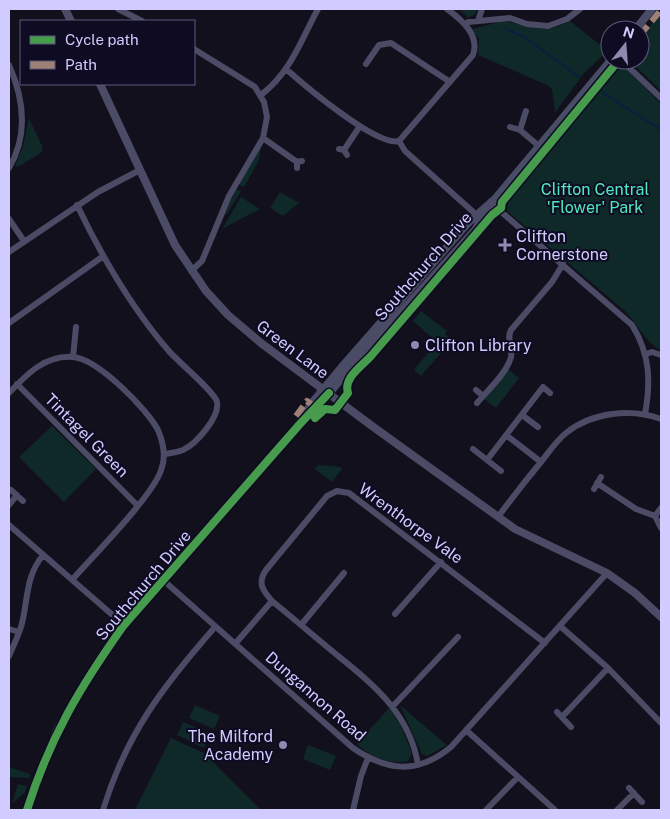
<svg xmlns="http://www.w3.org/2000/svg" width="670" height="819" viewBox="0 0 670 819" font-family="'Public Sans',sans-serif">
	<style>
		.green { fill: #0f2828 }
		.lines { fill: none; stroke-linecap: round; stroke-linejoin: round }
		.stream { stroke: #081f41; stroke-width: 2 }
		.minor { stroke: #4b4b66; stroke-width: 6 }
		.tertiary { stroke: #4b4b66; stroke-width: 8 }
		.tram { stroke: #3d5567; stroke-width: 1 }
		.quiet { stroke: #9e8076; stroke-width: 6; stroke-dasharray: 12 6; stroke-linecap: butt }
		.cycleway-casing { stroke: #0e0b22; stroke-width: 11 }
		.cycleway { stroke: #469c4c; stroke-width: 8 }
		.poi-dot { fill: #8e8ab0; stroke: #0e0b22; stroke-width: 2 }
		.labels { text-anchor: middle; stroke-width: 4; stroke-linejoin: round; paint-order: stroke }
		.park-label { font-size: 16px; fill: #4ee9bc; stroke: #0e0b22 }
		.poi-label { font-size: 16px; fill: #d0ccff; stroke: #0e0b22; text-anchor: start }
		.street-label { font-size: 16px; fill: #d0ccff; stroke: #0e0b22 }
	</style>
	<rect width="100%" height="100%" fill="#12101d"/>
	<path class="green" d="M 459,9 L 478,9 L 475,14 L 468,18 Z
		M 661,13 L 661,91 L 629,60 L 640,60 L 640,38 Z
		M 503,21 C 531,25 542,36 570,21 L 608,51 L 584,73 L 555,113 L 552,89 L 547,85 L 478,55 L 479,39 L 472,29 Z
		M 623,65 L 661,104 L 661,350 C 647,344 637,324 626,312 L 507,211 L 509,199 L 617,67 Z
		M 29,118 L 42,146 L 42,152 L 18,167 L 15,166 L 23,146 Z
		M 261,147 L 259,160 L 244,187 L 238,184 Z
		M 236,189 L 241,191 L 227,214 L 224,215 Z
		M 280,192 L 299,203 L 283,216 L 270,208 Z
		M 241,197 L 260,209 L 222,229 Z
		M 421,311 L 447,331 L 445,334 L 452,340 L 421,376 L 414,370 L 437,342 L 413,321 Z
		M 508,369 L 519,378 L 496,408 L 484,399 Z
		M 52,426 L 96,469 L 64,502 L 19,457 Z
		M 318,465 L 340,467 L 342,469 L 332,482 L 315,469 Z
		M 195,705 L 220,716 L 214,729 L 189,718 Z
		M 400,705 L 447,745 L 427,756 L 422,754 Z
		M 388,709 L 390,709 L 401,726 L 412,754 L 408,761 C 389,765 370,757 357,744 Z
		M 183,722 L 210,734 L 204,748 L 177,735 Z
		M 171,738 L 204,753 L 261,810 L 135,810 Z
		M 308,745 L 336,756 L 330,770 L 303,759 Z
		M 9,767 L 30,774 L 29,778 L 9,777 Z
		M 18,784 L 27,786 L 25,792 L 12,804 Z"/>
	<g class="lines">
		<path class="stream" d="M 504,28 L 526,38 L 579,77
			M 602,92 L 661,130"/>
		<path class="minor" d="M 118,9 L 142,21
			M 478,21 L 482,9
			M 465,25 L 468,22 L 510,18 L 527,24 L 548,26 L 567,19 L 580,9
			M 621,60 L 661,98
			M 366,64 L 379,45 L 391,43 L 450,82
			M 9,65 C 24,99 29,134 9,168
			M 286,69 C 304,85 377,147 399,141 L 473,55 C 480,35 462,20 447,9
			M 261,95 C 291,72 301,40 318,9
			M 526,111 L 520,130 L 540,147
			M 510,127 L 520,130
			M 263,138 L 297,162
			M 399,141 L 405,151 L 480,218
			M 339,149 L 344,150 L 347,155
			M 344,150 L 360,126
			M 297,168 L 297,162 L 302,161
			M 491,203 L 632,325 C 650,354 651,381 645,414
			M 77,205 C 102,257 130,306 168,350 C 177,361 215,392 217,402 C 220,417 196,444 183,450 C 178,452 171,453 165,454
			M 9,219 L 24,241
			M 9,252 L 98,192 L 140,170
			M 191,271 L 202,261 L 229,196 L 263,138 L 267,117 L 264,102 L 255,87 L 194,49
			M 9,323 L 102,257
			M 646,354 L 652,352 L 661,355
			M 73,357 L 76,327
			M 17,384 L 137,505
			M 476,390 L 483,396
			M 9,393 C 27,374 45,355 73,357 C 98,359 147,409 158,430 C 163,442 166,455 162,467 C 157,492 92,557 72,580
			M 477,403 C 487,391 507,373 511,357 C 513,347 506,339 511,330 L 552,282 L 563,264
			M 522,415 L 538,427
			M 506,435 L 541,462
			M 473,449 L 501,471
			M 487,460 L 543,387 L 550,393
			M 597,483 L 636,509 L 655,516
			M 594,489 L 601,477
			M 11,490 L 23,501
			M 9,505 L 17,495
			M 655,516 L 661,528
			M 655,516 L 661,508
			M 498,517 C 512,498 526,480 541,462 C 549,452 556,441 566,433 C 592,412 631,408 661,419
			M 9,525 L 124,625
			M 163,580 L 353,748 C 387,771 417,775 451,747 L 607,573
			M 395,614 L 441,562
			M 301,625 L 344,573
			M 560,626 L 608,668 L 661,723
			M 9,629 L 19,632
			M 235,644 L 272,601
			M 9,656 C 14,644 21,631 23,619 C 28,594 27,575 43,555
			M 393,706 L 458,637
			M 557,712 L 571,727
			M 562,717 L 608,668
			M 466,730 L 555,810
			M 418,765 C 410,714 374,685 337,655 C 315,637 294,619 272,601 C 263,591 257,583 266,570 L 327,496 L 337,491 L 349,493 L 545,643
			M 629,788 L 642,802
			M 103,810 C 126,734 164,685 215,627
			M 353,810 L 361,776 L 368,758
			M 486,810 L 518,777
			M 617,810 L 634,793"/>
		<path class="tertiary" d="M 65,9 L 71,21
			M 635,30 L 652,9
			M 100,84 L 175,245 L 206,291 L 228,315 L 261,343 L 372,426 L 515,529 L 607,573 L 635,593 L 661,617
			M 301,420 L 311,404 L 341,368 L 468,223 L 495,199 L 611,60
			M 27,810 L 57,730 L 101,656 L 124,625 L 299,425 L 317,408 L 346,373 L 475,230 L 491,203"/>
		<path class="tram" d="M 637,30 L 655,9
			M 319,407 L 488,213
			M 26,810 L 46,752 L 64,713 L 88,671 L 125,620 L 301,420 L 330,382 L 425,273 L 516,174 L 610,59"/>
		<path class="quiet" d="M 640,35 L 661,10
			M 296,416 L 307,401 L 319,410"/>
		<defs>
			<path id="cycleway" d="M 315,418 L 325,409 L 335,410 L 348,393 C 343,378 362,366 371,356 L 492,215 L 501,208 L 502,202 L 619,60
				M 27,810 C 50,737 80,687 124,625 L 299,425 L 329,393"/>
		</defs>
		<use href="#cycleway" class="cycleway-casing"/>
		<use href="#cycleway" class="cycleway"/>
	</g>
	<g class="poi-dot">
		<path d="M502.5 237.5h5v5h5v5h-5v5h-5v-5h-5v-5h5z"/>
		<circle cx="415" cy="345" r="5"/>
		<circle cx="283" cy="745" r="5"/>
	</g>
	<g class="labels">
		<g class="park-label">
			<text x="595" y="195">Clifton Central<tspan x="595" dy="18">'Flower' Park</tspan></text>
		</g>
		<g class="poi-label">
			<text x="516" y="242">Clifton<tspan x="516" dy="18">Cornerstone</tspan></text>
			<text x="425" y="351">Clifton Library</text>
			<text x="273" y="742" text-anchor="end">The Milford<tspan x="273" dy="18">Academy</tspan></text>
		</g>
		<g class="street-label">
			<text transform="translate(423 266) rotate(-49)" y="6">Southchurch Drive</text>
			<text transform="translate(293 349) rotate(37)" y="6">Green Lane</text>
			<text transform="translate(87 435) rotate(45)" y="6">Tintagel Green</text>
			<text transform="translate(411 523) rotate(36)" y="6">Wrenthorpe Vale</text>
			<text transform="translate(143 585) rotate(-50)" y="6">Southchurch Drive</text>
			<text transform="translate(316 696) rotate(41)" y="6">Dungannon Road</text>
		</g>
	</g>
	<rect width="670" height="819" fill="none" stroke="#d0ccff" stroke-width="20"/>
	<rect x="20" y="20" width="175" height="65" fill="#0e0b22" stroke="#5c587a"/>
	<rect x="30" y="36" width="25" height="8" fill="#469c4c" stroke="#5c587a"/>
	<text x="65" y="45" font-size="15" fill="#d0ccff">Cycle path</text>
	<rect x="30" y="61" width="25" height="8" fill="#9e8076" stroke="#5c587a"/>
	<text x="65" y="70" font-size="15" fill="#d0ccff">Path</text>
	<g transform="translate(625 45) rotate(17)"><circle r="24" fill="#0e0b22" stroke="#5c587a"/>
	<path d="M0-4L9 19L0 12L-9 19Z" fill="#8e8ab0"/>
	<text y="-8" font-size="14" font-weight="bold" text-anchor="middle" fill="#d0ccff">N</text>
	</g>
</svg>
